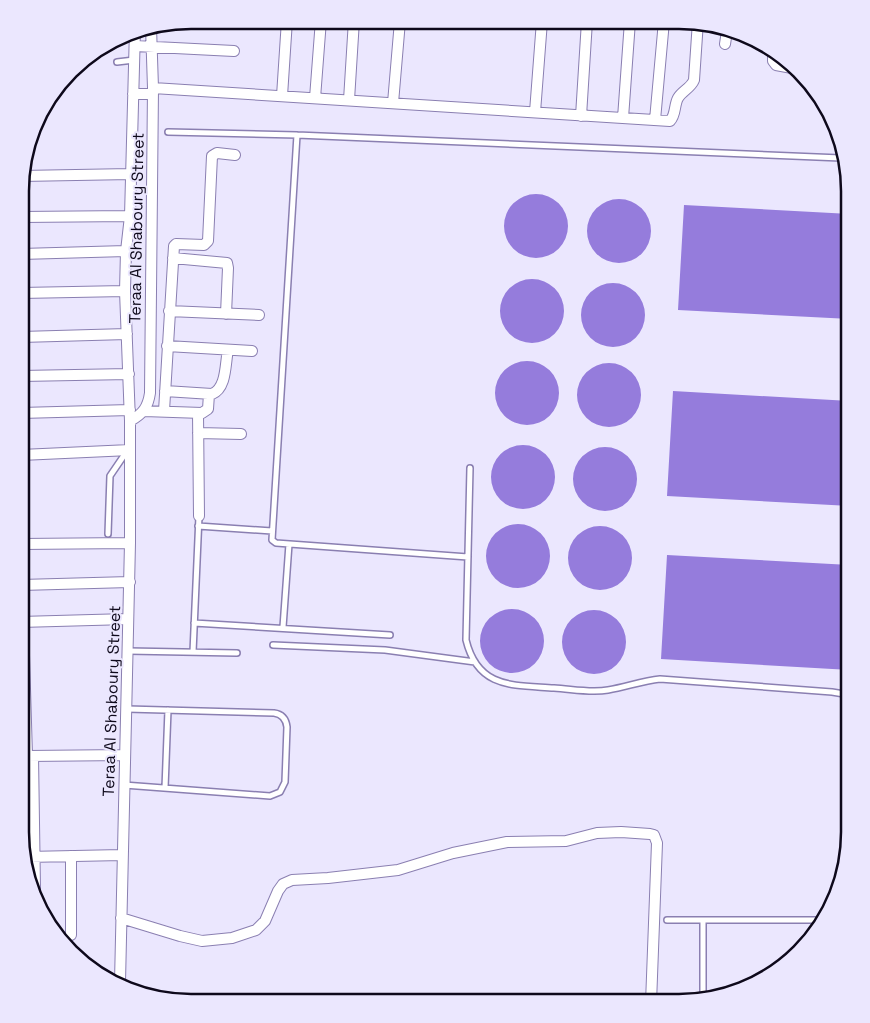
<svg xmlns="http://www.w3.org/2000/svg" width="870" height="1023" viewBox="0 0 870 1023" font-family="'Space Grotesk',sans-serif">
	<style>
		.water { fill: #957cdc }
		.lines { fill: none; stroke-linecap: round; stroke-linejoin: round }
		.service-casing { stroke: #8a7fb1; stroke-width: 8 }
		.minor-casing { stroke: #8a7fb1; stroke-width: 12 }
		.service { stroke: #fff; stroke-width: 5 }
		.minor { stroke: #fff; stroke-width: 10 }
		.labels { text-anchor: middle; stroke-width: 4; stroke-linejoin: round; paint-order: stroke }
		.street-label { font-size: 16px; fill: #0e091b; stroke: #ebe7fe }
		.rim { fill: none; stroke: #0e091b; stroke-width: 2.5 }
	</style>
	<rect width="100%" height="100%" fill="#ebe7fe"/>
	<path class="water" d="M504 226a32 32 0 1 1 64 0a32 32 0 1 1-64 0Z
		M587 231a32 32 0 1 1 64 0a32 32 0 1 1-64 0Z
		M 684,205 L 850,214 L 850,319 L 678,310 Z
		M500 311a32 32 0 1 1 64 0a32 32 0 1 1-64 0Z
		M581 315a32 32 0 1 1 64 0a32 32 0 1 1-64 0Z
		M495 393a32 32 0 1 1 64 0a32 32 0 1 1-64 0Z
		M577 395a32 32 0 1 1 64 0a32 32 0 1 1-64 0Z
		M 673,391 L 850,401 L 850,506 L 667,496 Z
		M491 477a32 32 0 1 1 64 0a32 32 0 1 1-64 0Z
		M573 479a32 32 0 1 1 64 0a32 32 0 1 1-64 0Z
		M486 556a32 32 0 1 1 64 0a32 32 0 1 1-64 0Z
		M568 558a32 32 0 1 1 64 0a32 32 0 1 1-64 0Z
		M 667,555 L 850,565 L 850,670 L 661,659 Z
		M480 641a32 32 0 1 1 64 0a32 32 0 1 1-64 0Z
		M562 642a32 32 0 1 1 64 0a32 32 0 1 1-64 0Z"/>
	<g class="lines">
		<defs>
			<path id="service" d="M 117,62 L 134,60
				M 168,132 L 297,135 L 841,158
				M 297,135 L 272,540 L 276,543 L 468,557
				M 470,468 L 466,640 C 478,689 513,685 554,688 C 572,689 590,693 608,690 C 626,687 642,681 660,679 L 832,692 L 850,695
				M 198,526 L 272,531
				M 108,534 L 110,476 L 127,451
				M 194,623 L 390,635
				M 283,627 L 289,544
				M 273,645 L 385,650 L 475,662
				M 128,651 L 237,653
				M 193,652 L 199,516
				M 124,785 L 270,796 L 280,792 L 285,782 L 287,727 C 286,719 282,714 274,713 L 127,709
				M 165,788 L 168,710
				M 667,920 L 824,920
				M 703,920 L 703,999"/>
			<path id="minor" d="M 178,22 L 190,23
				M 725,44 L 727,31
				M 135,46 L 234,51
				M 773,48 L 773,61 L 776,65 L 792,68
				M 153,88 L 670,121 C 676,115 674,105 678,98 C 682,91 691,88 694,80 L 698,21
				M 133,94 L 153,94
				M 282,96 L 287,20
				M 818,96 L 821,103 L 826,105
				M 315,98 L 321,20
				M 349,100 L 354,20
				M 393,103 L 400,21
				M 535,112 L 542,21
				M 581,116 L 587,21
				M 623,118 L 630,21
				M 655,120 L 664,21
				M 21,176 L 131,174
				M 21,217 L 130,216
				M 21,254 L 126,251
				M 173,258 L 227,263 L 228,268 L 226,314
				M 21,293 L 125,291
				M 169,311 L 259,315
				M 21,337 L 127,334
				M 167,346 L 252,351
				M 21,376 L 129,374
				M 165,391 L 212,394 C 227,388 225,363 228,350
				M 144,411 L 202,413 L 208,409 L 209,394
				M 164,411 L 174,246 L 176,244 L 204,245 L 208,241 L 212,156 L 217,153 L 235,155
				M 21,413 L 130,410
				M 198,413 L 199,516
				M 130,421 C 143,414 148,407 150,393 L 153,88 L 151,27
				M 198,433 L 241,434
				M 21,455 L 130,450
				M 21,514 L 22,544
				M 21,544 L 130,543
				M 21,585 L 130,582
				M 20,622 L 128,619
				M 23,622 L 27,756
				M 28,756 L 125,755
				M 33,756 L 35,889
				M 27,857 L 122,855
				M 121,918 L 180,936 L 202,941 L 232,938 L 256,930 L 265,921 L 278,891 L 283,884 L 292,880 L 328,878 L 398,870 L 453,853 L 507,842 L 566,841 L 597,833 L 621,832 L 650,834 L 654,835 L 657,843 L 651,1003
				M 71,935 L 71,856
				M 120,982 L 130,543 L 130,421 L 125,291 L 126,251 L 130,216 L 135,29"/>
		</defs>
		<use href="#service" class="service-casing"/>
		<use href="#minor" class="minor-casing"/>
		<use href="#service" class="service"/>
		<use href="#minor" class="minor"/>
	</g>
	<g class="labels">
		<g class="street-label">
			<text transform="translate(136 228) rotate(-89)" y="6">Teraa Al Shaboury Street</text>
			<text transform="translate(111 701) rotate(-88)" y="6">Teraa Al Shaboury Street</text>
		</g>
	</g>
	<path d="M0 0H870V1023H0ZM191 29H679A162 162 0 0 1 841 191V832A162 162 0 0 1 679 994H191A162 162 0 0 1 29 832V191A162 162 0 0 1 191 29Z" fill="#ebe7fe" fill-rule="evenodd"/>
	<path class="rim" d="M191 29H679A162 162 0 0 1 841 191V832A162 162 0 0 1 679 994H191A162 162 0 0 1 29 832V191A162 162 0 0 1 191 29Z"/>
</svg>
